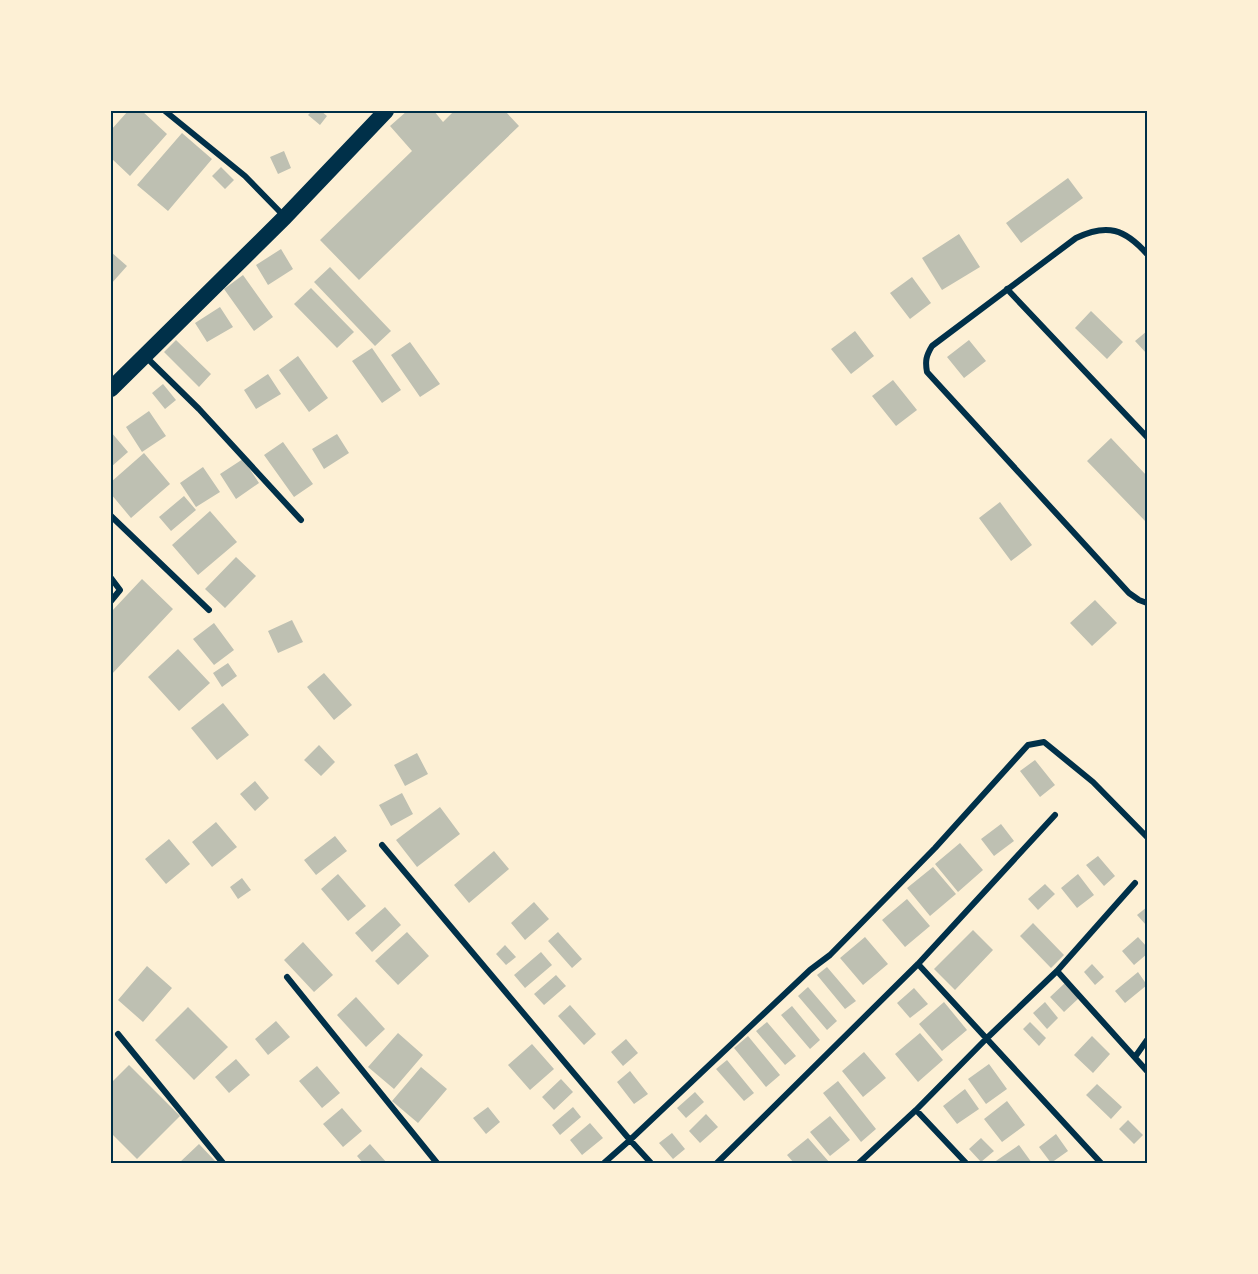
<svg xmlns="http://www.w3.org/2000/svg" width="1258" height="1274" viewBox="0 0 1258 1274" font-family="Rubik,sans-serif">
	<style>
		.building { fill: #bec0b2 }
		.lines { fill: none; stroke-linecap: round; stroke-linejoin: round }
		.minor { stroke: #003049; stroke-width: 6 }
		.trunk { stroke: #003049; stroke-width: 16 }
		.neatline { fill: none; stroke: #003049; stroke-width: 2 }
	</style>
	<rect width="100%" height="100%" fill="#fdf0d5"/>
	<path class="building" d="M 128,111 L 142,111 L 167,134 L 130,176 L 111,158 L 111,130 Z
		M 312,111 L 321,111 L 327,116 L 320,125 L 308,115 Z
		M 407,111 L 434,111 L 443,122 L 454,111 L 505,111 L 519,126 L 359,280 L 320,240 L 412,151 L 390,126 Z
		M 182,133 L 212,159 L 168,211 L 137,185 Z
		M 284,151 L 291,168 L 278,174 L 270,157 Z
		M 221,167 L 234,180 L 225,189 L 212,176 Z
		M 1068,178 L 1083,198 L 1021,243 L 1006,223 Z
		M 959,234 L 980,267 L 942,290 L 922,258 Z
		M 281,249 L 293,269 L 268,285 L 256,265 Z
		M 111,252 L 127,266 L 111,284 Z
		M 330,267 L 391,331 L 375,346 L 314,282 Z
		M 243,275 L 273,317 L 254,331 L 224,289 Z
		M 912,277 L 931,303 L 910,319 L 890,293 Z
		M 311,288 L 354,332 L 337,348 L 294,304 Z
		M 220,307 L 233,327 L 207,342 L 195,323 Z
		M 1091,311 L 1123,342 L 1107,359 L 1075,328 Z
		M 855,331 L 874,356 L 851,374 L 831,349 Z
		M 1147,331 L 1147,354 L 1135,341 Z
		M 176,340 L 211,374 L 199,387 L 164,352 Z
		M 969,340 L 986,361 L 964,378 L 947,357 Z
		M 410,342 L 440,384 L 420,397 L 391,355 Z
		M 372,348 L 401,390 L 382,403 L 352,361 Z
		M 298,356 L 328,398 L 309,412 L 279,370 Z
		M 268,374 L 281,394 L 256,409 L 244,390 Z
		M 893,380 L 917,410 L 896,426 L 872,396 Z
		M 163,384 L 176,400 L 165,409 L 152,393 Z
		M 149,411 L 166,436 L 142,452 L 126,427 Z
		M 111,432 L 128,452 L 111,467 Z
		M 337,434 L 349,453 L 324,469 L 312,449 Z
		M 1111,438 L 1147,476 L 1147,523 L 1087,461 Z
		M 283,442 L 313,484 L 294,497 L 264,455 Z
		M 144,453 L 170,484 L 131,518 L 111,494 L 111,482 Z
		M 243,459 L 259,483 L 236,499 L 220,474 Z
		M 203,467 L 220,492 L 196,507 L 180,483 Z
		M 184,496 L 196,510 L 171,531 L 159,517 Z
		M 1000,502 L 1032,545 L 1011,561 L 979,518 Z
		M 210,511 L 237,542 L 198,575 L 172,545 Z
		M 236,557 L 256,576 L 225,608 L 205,589 Z
		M 142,579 L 173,609 L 111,675 L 111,612 Z
		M 1095,600 L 1117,623 L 1092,646 L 1070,623 Z
		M 292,620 L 303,642 L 278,653 L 268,631 Z
		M 214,623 L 234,650 L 214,665 L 193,639 Z
		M 178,649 L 210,683 L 179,711 L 148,677 Z
		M 228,663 L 237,676 L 222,687 L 213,673 Z
		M 324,673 L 352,705 L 334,720 L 307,687 Z
		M 223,703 L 249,735 L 217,760 L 191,728 Z
		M 319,745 L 335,762 L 321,776 L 304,760 Z
		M 417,753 L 428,774 L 405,786 L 394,765 Z
		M 1035,760 L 1055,785 L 1040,797 L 1020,771 Z
		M 255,781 L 269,798 L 255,811 L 240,794 Z
		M 402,793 L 413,814 L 391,826 L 379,805 Z
		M 440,807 L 460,834 L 417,867 L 396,840 Z
		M 216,822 L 237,847 L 212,867 L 192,842 Z
		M 1001,824 L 1014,841 L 994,856 L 981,839 Z
		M 335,836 L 347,851 L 316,875 L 304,860 Z
		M 169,839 L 190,864 L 166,884 L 145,859 Z
		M 960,843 L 983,870 L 958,892 L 935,864 Z
		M 494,851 L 509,869 L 469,903 L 454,885 Z
		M 1098,856 L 1115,876 L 1104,886 L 1086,865 Z
		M 933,867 L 956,894 L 930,916 L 907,888 Z
		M 338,874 L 366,906 L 348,921 L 321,889 Z
		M 1078,874 L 1094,895 L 1077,908 L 1061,888 Z
		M 242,878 L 251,890 L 238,899 L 230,887 Z
		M 1045,884 L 1055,894 L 1038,910 L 1028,899 Z
		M 907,899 L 930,926 L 905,947 L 882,920 Z
		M 534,902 L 549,919 L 525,940 L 511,923 Z
		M 385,907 L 401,925 L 372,952 L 355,933 Z
		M 1147,907 L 1147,926 L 1137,915 Z
		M 1033,923 L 1064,955 L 1051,968 L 1020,936 Z
		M 973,930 L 993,950 L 955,990 L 934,969 Z
		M 407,932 L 429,956 L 398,985 L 375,961 Z
		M 558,932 L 582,959 L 572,968 L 548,941 Z
		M 865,937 L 888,964 L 863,985 L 840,958 Z
		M 1138,937 L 1147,947 L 1147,954 L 1134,965 L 1122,951 Z
		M 303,942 L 333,975 L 314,992 L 284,960 Z
		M 505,945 L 516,957 L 506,965 L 496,954 Z
		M 541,952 L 552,965 L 525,988 L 514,975 Z
		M 1092,964 L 1104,977 L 1095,985 L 1084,972 Z
		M 147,966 L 172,988 L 143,1022 L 118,1000 Z
		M 827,967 L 856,1001 L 845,1009 L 817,975 Z
		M 1138,972 L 1147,985 L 1125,1003 L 1115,991 Z
		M 556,975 L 566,986 L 544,1005 L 534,994 Z
		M 1065,983 L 1079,998 L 1064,1012 L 1050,997 Z
		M 808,987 L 837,1021 L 827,1030 L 798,996 Z
		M 914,988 L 928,1004 L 910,1018 L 897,1003 Z
		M 356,997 L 385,1029 L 366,1047 L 337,1015 Z
		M 944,1002 L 967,1030 L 942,1051 L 919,1024 Z
		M 1045,1002 L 1058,1018 L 1047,1029 L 1033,1013 Z
		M 570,1005 L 596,1034 L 584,1045 L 558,1016 Z
		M 792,1006 L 820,1040 L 810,1049 L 781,1015 Z
		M 188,1007 L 228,1047 L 194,1080 L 155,1040 Z
		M 276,1021 L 290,1037 L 268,1055 L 255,1039 Z
		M 767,1022 L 796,1056 L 785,1065 L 756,1031 Z
		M 1030,1022 L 1046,1038 L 1039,1046 L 1023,1029 Z
		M 398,1033 L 423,1055 L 394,1089 L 368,1067 Z
		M 920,1033 L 943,1060 L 918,1082 L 895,1054 Z
		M 748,1036 L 780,1075 L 766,1087 L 734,1048 Z
		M 1092,1036 L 1110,1054 L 1093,1073 L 1074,1055 Z
		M 626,1039 L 638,1053 L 623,1066 L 611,1052 Z
		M 532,1044 L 554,1069 L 530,1090 L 508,1065 Z
		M 864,1052 L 886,1078 L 863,1097 L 842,1071 Z
		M 236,1059 L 250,1075 L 229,1093 L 215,1077 Z
		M 727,1060 L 754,1093 L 744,1101 L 716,1069 Z
		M 989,1064 L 1007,1089 L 986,1104 L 968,1079 Z
		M 129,1065 L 180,1116 L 137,1159 L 111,1133 L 111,1083 Z
		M 317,1066 L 340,1093 L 322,1108 L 299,1081 Z
		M 421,1067 L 447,1089 L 418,1123 L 392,1101 Z
		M 630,1071 L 648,1094 L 634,1104 L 617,1082 Z
		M 561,1079 L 573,1092 L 554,1110 L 542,1097 Z
		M 838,1081 L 876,1129 L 861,1142 L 823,1093 Z
		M 1097,1084 L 1122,1107 L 1111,1119 L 1086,1095 Z
		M 965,1089 L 979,1109 L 957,1124 L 943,1106 Z
		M 695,1092 L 704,1102 L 686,1118 L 677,1108 Z
		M 1007,1101 L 1025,1125 L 1002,1142 L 984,1119 Z
		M 488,1107 L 500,1122 L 486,1134 L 473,1118 Z
		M 573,1107 L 581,1117 L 560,1135 L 552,1125 Z
		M 342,1108 L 362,1131 L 343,1147 L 323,1124 Z
		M 706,1114 L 718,1127 L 700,1143 L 689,1131 Z
		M 830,1116 L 850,1140 L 830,1156 L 810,1132 Z
		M 1128,1120 L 1143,1135 L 1134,1144 L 1119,1129 Z
		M 590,1123 L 603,1138 L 582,1155 L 570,1140 Z
		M 672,1133 L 685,1149 L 673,1159 L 659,1143 Z
		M 1056,1134 L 1068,1151 L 1051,1163 L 1039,1147 Z
		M 808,1138 L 830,1163 L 794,1163 L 787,1155 Z
		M 981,1138 L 994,1151 L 981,1162 L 969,1149 Z
		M 199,1144 L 217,1163 L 179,1163 Z
		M 370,1144 L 387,1163 L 363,1163 L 357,1156 Z
		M 1019,1145 L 1032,1163 L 993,1163 Z"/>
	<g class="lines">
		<path class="minor" d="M 165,111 L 245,176 L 284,216
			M 1147,254 C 1125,229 1107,223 1076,238 L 932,346 C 926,356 925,361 927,372 L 1129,593 L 1139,600 L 1147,603
			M 1007,289 L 1147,437
			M 145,356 L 199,409 L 301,520
			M 111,516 L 209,610
			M 111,578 L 120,590 L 111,601
			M 382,845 L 630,1140 L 810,970 L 830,955 L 935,848 L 1028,745 L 1044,742 L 1093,782 L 1147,837
			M 918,964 L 1101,1163
			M 1057,971 L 1147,1071
			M 287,977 L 437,1163
			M 118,1034 L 223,1163
			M 1135,1057 L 1147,1040
			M 916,1110 L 966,1163
			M 604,1163 L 630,1140 L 651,1163
			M 717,1163 L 918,964 L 1055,815
			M 859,1163 L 916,1110 L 986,1039 L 1057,971 L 1135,883"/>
		<path class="trunk" d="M 111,389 L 285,217 L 386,111"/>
	</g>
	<rect width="1258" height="1274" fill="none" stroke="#fdf0d5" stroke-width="225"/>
	<rect x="112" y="112" width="1034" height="1050" class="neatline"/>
</svg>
